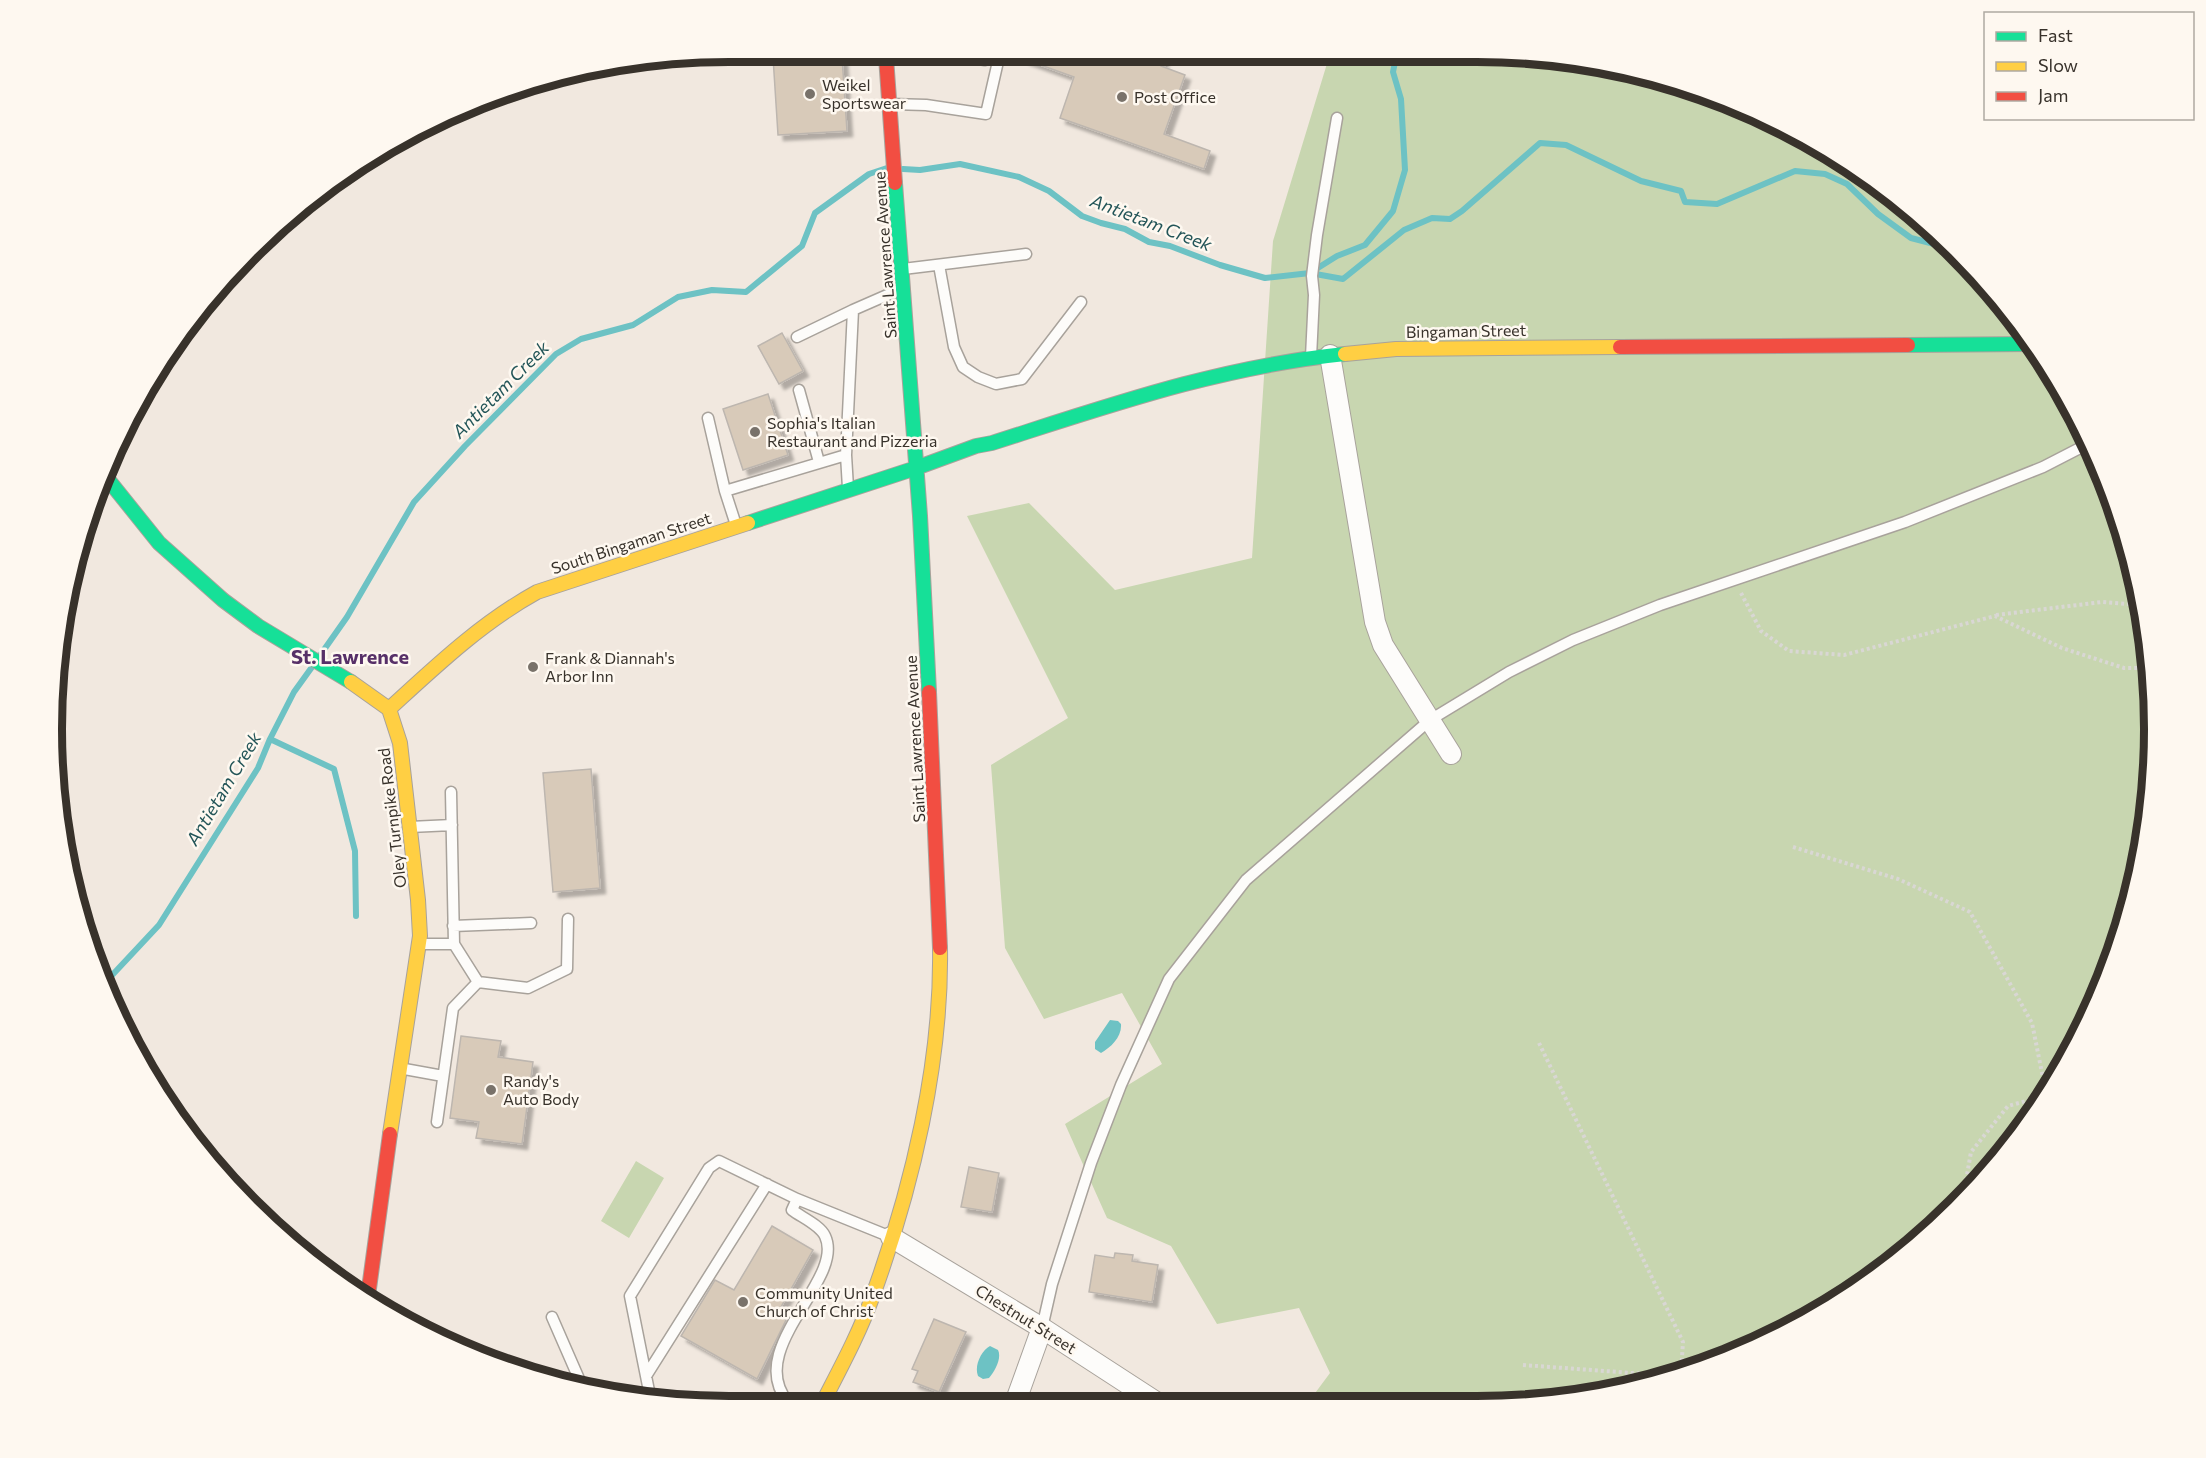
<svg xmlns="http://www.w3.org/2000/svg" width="2206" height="1458" viewBox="0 0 2206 1458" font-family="Commissioner,sans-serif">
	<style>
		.green { fill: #c8d6b0 }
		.water { fill: #6dc2c4 }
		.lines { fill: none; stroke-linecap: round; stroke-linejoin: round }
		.stream { stroke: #6dc2c4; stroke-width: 6 }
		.building { fill: #d8cab9; stroke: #bdb6af; stroke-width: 1.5; filter: url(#shadow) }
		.lane-casing { stroke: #a8a29b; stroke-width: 13 }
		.street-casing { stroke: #a8a29b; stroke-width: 22 }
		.fast-casing { stroke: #a8a29b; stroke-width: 16 }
		.slow-casing { stroke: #a8a29b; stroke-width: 16 }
		.jam-casing { stroke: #a8a29b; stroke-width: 16 }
		.path { stroke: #d9d7d4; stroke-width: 4; stroke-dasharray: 3 3; stroke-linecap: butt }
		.lane { stroke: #fdfcfa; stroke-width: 10 }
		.street { stroke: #fdfcfa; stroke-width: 20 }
		.fast { stroke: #16e098; stroke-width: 14 }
		.slow { stroke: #ffcf43; stroke-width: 14 }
		.jam { stroke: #f24e42; stroke-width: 14 }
		.poi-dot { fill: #79726a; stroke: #fef8f0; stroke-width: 2 }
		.labels { text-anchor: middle; stroke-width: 5; stroke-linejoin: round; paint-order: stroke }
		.poi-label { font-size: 16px; fill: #38322b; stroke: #fef8f0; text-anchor: start }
		.street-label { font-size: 16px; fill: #38322b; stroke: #fef8f0 }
		.water-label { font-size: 18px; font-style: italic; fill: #235558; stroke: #fef8f0 }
		.quarter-label { font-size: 20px; font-weight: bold; fill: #573068; stroke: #fef8f0 }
		.rim { fill: none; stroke: #38322b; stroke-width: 8 }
	</style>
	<defs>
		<filter id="shadow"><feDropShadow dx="5.5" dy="5.5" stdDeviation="1.5" flood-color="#0004"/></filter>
	</defs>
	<rect width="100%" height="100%" fill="#f1e8df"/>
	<path class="green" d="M 1329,57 L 1566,57 L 1653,74 L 1777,121 L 1924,219 L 2015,317 L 2085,429 L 2132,554 L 2154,685 L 2149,818 L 2119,947 L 2064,1068 L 1987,1176 L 1889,1267 L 1777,1337 L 1652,1384 L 1521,1406 L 1307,1404 L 1330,1373 L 1299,1308 L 1217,1324 L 1171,1246 L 1107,1218 L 1065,1124 L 1162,1064 L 1122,993 L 1044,1019 L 1005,948 L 991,765 L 1068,718 L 967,516 L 1029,503 L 1115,590 L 1252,558 L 1273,241 Z
		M 636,1161 L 664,1178 L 629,1238 L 601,1221 Z"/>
	<path class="water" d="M 1110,1020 L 1118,1021 L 1121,1024 C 1122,1037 1111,1047 1101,1053 L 1095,1049 L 1095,1042 Z
		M 990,1346 L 998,1350 C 1002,1358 995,1371 989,1378 L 983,1379 L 978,1376 C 974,1366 981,1351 990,1346 Z"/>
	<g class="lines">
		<path class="stream" d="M 903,169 L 920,170 L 960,164 L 1019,177 L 1049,191 L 1082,216 L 1101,223 L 1125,229 L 1149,242 L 1170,246 L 1220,265 L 1265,278 L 1310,273 L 1343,279 L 1404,230 L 1432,218 L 1450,219 L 1462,211 L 1540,143 L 1566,145 L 1641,181 L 1681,191 L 1685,202 L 1717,204 L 1795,171 L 1825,174 L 1847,184 L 1878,214 L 1911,238 L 1938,245 L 1958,256
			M 1313,271 L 1337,256 L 1365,245 L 1393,211 L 1405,170 L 1401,99 L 1393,72 L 1396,57
			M 321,654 L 347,617 L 414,502 L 465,446 L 556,354 L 581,339 L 633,325 L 678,297 L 712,290 L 746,292 L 802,246 L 815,213 L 869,174 L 887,168
			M 270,739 L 334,769 L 355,851 L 356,916
			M 102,986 L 159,925 L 258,768 L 270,739 L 294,692 L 312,667"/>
	</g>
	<path class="building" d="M 773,57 L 842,57 L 847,131 L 778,135 Z
		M 1025,57 L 1164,57 L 1161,66 L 1185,75 L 1164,134 L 1210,151 L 1204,169 L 1060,118 L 1074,77 L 1024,59 Z
		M 782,333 L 803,371 L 779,384 L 758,346 Z
		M 768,394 L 788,455 L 743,470 L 723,409 Z
		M 591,769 L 600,888 L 553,892 L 543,773 Z
		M 461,1036 L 501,1041 L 498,1057 L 533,1062 L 522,1144 L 476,1138 L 479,1122 L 450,1118 Z
		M 969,1167 L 999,1173 L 992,1212 L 961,1207 Z
		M 772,1226 L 813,1250 L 777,1314 L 786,1320 L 757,1379 L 681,1336 L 715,1280 L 734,1290 Z
		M 1115,1253 L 1133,1255 L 1132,1261 L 1158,1265 L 1152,1302 L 1089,1292 L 1095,1255 L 1114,1258 Z
		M 934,1319 L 966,1332 L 939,1392 L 913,1382 L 918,1371 L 912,1369 Z"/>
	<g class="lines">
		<defs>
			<path id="lane" d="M 966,57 L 985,60 L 997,57
				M 891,104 L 926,105 L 986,114 L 999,57
				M 939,265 L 954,347 L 963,367 L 978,377 L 996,384 L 1022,379 L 1081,302
				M 903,269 L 1026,254
				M 797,337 L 853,310
				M 1311,357 L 1314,295 L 1312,276 L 1317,235 L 1337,118
				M 799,390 L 819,462
				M 708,418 L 725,491
				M 848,488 L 846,455 L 853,310 L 901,289
				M 736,525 L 725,491 L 846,455
				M 451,792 L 454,944
				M 410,827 L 452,825
				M 453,926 L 531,923
				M 421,944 L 454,944 L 478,982 L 528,988 L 567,969 L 568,919
				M 399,1068 L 443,1076
				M 437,1122 L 453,1008 L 478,982
				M 552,1317 L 583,1388
				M 1042,1328 L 1052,1284 L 1091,1163 L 1121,1085 L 1169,979 L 1246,880 L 1430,720 L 1509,672 L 1573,640 L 1660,605 L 1905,522 L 2043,467 L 2078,449 L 2092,448
				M 646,1376 L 767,1184
				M 651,1401 L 630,1296 L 709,1168 L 719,1161 L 797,1199 L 891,1237
				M 788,1402 C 743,1348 846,1280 825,1236 C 820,1225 801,1217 792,1210 L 797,1199"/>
			<path id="street" d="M 1330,355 L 1375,622 L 1383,645 L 1451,754
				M 891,1237 L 1042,1328 L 1159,1404
				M 1015,1403 L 1042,1328"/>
			<path id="fast" d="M 895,183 L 920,516 L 929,692
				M 1908,345 L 2032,344
				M 102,472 L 159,543 L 223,600 L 258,626 L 351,682
				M 748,523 L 916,468 L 976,446 L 992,443 C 1111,405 1219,367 1345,354"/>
			<path id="slow" d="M 1345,354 L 1396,349 L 1620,347
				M 351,682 L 389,709 L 400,743 L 418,900 L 420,936 L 390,1134
				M 389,709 C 436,666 481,623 537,592 L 748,523
				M 823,1402 C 841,1367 860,1332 873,1295 C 912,1188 942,1062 940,948"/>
			<path id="jam" d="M 886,57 L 895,183
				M 1620,347 L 1908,345
				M 929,692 L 940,948
				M 368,1296 L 390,1134"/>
		</defs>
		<use href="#lane" class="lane-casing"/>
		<use href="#street" class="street-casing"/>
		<use href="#fast" class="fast-casing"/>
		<use href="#slow" class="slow-casing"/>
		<use href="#jam" class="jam-casing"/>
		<path class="path" d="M 1026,60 L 1027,57
			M 1741,593 L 1761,631 L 1789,651 L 1844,655 L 1995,616 L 2062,648 L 2124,668 L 2151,668
			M 1996,615 L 2102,602 L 2140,605
			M 1793,847 L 1898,879 L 1970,912 L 2032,1023 L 2046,1093
			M 1539,1043 L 1683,1342 L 1681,1373
			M 1963,1198 L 1971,1152 L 2008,1106 L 2044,1096
			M 1523,1365 L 1673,1376"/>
		<use href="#lane" class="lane"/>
		<use href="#street" class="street"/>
		<use href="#fast" class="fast"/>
		<use href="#slow" class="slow"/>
		<use href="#jam" class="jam"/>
	</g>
	<g class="poi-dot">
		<circle cx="810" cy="94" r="6"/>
		<circle cx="1122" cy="97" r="6"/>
		<circle cx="755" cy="432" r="6"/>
		<circle cx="533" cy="667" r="6"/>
		<circle cx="491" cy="1090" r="6"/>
		<circle cx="743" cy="1302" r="6"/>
	</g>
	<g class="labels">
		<g class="poi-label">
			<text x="822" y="91">Weikel<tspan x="822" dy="18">Sportswear</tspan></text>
			<text x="1134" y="103">Post Office</text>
			<text x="767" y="429">Sophia's Italian<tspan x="767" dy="18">Restaurant and Pizzeria</tspan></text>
			<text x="545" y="664">Frank &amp; Diannah's<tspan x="545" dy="18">Arbor Inn</tspan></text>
			<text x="503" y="1087">Randy's<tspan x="503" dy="18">Auto Body</tspan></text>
			<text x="755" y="1299">Community United<tspan x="755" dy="18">Church of Christ</tspan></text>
		</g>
		<g class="street-label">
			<text transform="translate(885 255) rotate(-94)" y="6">Saint Lawrence Avenue</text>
			<text transform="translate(1466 331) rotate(-1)" y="6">Bingaman Street</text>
			<text transform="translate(631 543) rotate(-18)" y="6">South Bingaman Street</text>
			<text transform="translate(915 739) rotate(-93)" y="6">Saint Lawrence Avenue</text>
			<text transform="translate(392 818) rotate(-97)" y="6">Oley Turnpike Road</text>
			<text transform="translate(1026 1319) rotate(32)" y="6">Chestnut Street</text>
		</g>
		<g class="water-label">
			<text transform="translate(1151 223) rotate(21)" y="6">Antietam Creek</text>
			<text transform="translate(501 390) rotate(-45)" y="6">Antietam Creek</text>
			<text transform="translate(224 789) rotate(-59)" y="6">Antietam Creek</text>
		</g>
		<g class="quarter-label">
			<text x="350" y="664">St. Lawrence</text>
		</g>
	</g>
	<path d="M0 0H2206V1458H0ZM729 62H1477A667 667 0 0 1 2144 729V729A667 667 0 0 1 1477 1396H729A667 667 0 0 1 62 729V729A667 667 0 0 1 729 62Z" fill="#fef8f0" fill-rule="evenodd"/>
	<path class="rim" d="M729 62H1477A667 667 0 0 1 2144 729V729A667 667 0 0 1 1477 1396H729A667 667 0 0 1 62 729V729A667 667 0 0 1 729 62Z"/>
	<rect x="1984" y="12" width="210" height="108" fill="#fef8f0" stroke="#afa9a1" stroke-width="1.5"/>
	<rect x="1996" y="32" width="30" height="9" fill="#16e098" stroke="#afa9a1" stroke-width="1.5"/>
	<text x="2038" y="42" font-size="18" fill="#38322b">Fast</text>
	<rect x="1996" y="62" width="30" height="9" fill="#ffcf43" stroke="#afa9a1" stroke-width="1.5"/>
	<text x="2038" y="72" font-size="18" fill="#38322b">Slow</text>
	<rect x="1996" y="92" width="30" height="9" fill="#f24e42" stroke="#afa9a1" stroke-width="1.5"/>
	<text x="2038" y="102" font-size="18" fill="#38322b">Jam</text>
</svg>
